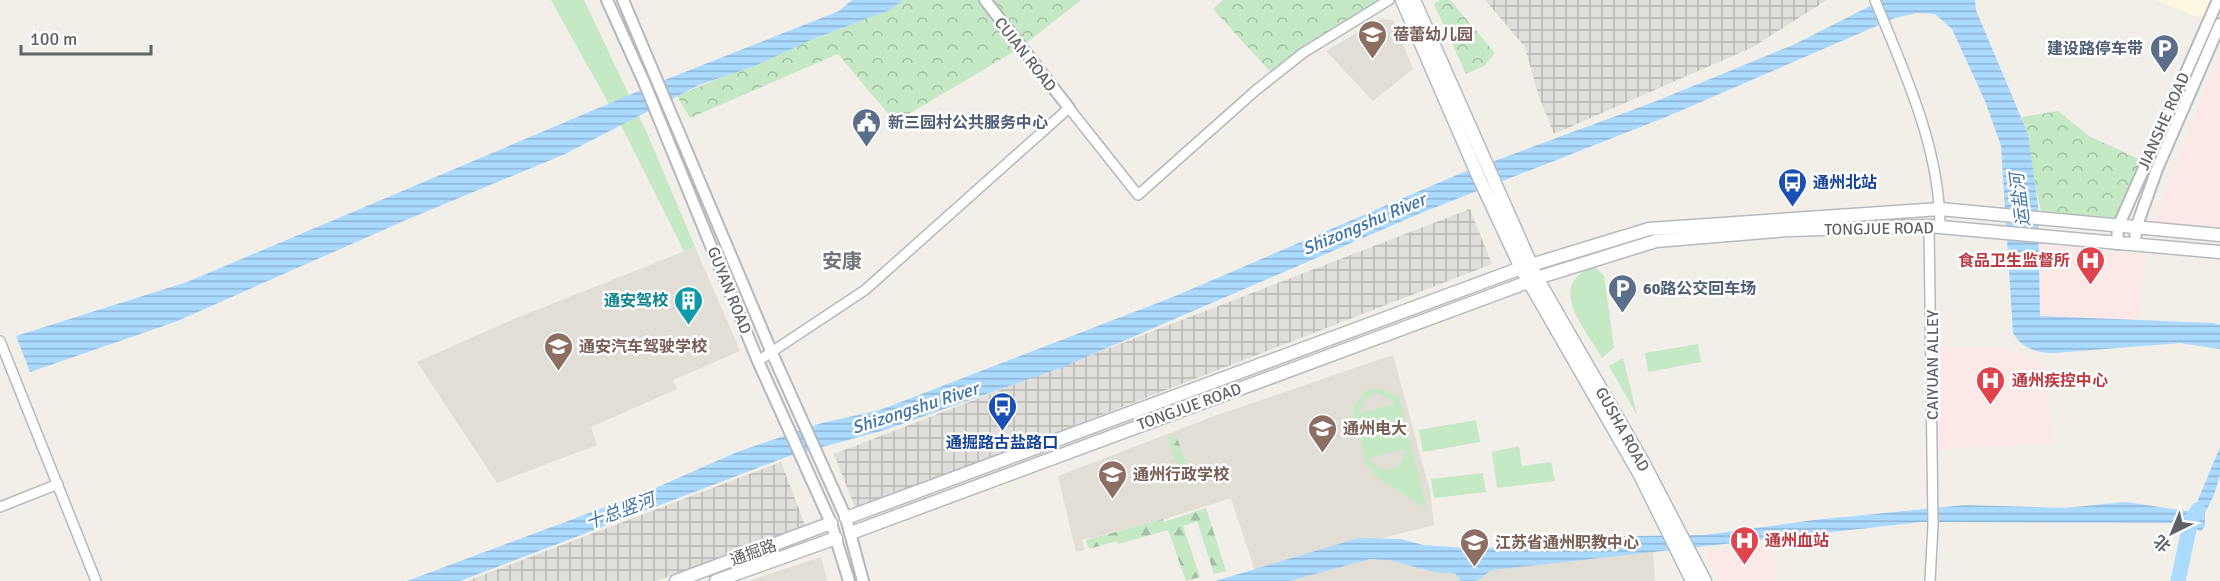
<svg xmlns="http://www.w3.org/2000/svg" width="2220" height="581" viewBox="0 0 2220 581" font-family="Signika,'Noto Sans SC',sans-serif">
	<style>
		.commercial { fill: #fef7e0 }
		.industrial { fill: url(#industrial-grid) }
		.education { fill: #e1ded6 }
		.medical { fill: #fce8e6 }
		.grass { fill: #c5e8c5; fill-rule: evenodd }
		.forest { fill: url(#forest-firs) }
		.park { fill: url(#park-crowns) }
		.water { fill: url(#water-rules) }
		.lines { fill: none; stroke-linecap: round; stroke-linejoin: round }
		.river { stroke: #aadaff; stroke-width: 15 }
		.minor-casing { stroke: #b5b8bc; stroke-width: 12 }
		.tertiary-casing { stroke: #b5b8bc; stroke-width: 14 }
		.secondary-casing { stroke: #b6babf; stroke-width: 15 }
		.minor { stroke: #fff; stroke-width: 9 }
		.tertiary { stroke: #fff; stroke-width: 10 }
		.secondary { stroke: #fff; stroke-width: 12 }
		.labels { text-anchor: middle; stroke-width: 5; stroke-linejoin: round; paint-order: stroke }
		.education-label { font-size: 16px; font-weight: bold; fill: #785e54; stroke: #fff; text-anchor: start }
		.service-label { font-size: 16px; font-weight: bold; fill: #4e5e75; stroke: #fff; text-anchor: start }
		.street-label { font-size: 16px; fill: #5f6368; stroke: #fff }
		.transit-label { font-size: 16px; font-weight: bold; fill: #164399; stroke: #fff; text-anchor: start }
		.health-label { font-size: 16px; font-weight: bold; fill: #be3a42; stroke: #fff; text-anchor: start }
		.culture-label { font-size: 16px; font-weight: bold; fill: #0d838f; stroke: #fff; text-anchor: end }
		.water-label { font-size: 18px; font-style: italic; fill: #4174aa; stroke: #fff }
		.quarter-label { font-size: 20px; font-weight: bold; fill: #70757a; stroke: #fff }
	</style>
	<defs>
		<pattern id="industrial-grid" width="8" height="8" patternUnits="userSpaceOnUse" patternTransform="scale(1.5)"><rect width="8" height="8" fill="#e0deda"/><path d="M0 4h8M4 0v8" fill="none" stroke="#b9b8b5"/></pattern>
		<pattern id="forest-firs" width="22" height="20" patternUnits="userSpaceOnUse" patternTransform="scale(1.5)"><rect width="22" height="20" fill="#c5e8c5"/><path d="M5 1l3.5 6h-7zM16 11l3.5 6h-7z" fill="#a3c0a4"/></pattern>
		<pattern id="park-crowns" width="20" height="18" patternUnits="userSpaceOnUse" patternTransform="scale(1.5)"><rect width="20" height="18" fill="#c5e8c5"/><path d="M2 6a3 3 0 1 1 6 0M12 15a3 3 0 1 1 6 0" fill="none" stroke="#a3c0a4"/></pattern>
		<pattern id="water-rules" width="6" height="5" patternUnits="userSpaceOnUse" patternTransform="scale(1.5)"><rect width="6" height="5" fill="#aadaff"/><path d="M0 2.5h6" fill="none" stroke="#8eb4d2"/></pattern>
	</defs>
	<rect width="100%" height="100%" fill="#f1efe8"/>
	<path class="commercial" d="M 2155,0 L 2218,0 L 2208,21 Z"/>
	<path class="industrial" d="M 1485,0 L 1827,0 L 1753,47 L 1554,134 L 1538,94 L 1525,47 Z
		M 1470,209 L 1492,264 L 856,510 L 834,454 Z
		M 781,462 L 805,525 L 657,581 L 467,581 Z"/>
	<path class="education" d="M 1380,19 L 1393,20 L 1413,69 L 1373,101 L 1326,51 Z
		M 695,247 L 740,351 L 673,380 L 677,389 L 591,427 L 597,445 L 497,483 L 417,362 L 514,319 Z
		M 1393,355 L 1430,491 L 1434,525 L 1255,570 L 1231,498 L 1165,519 L 1082,540 L 1084,550 L 1076,552 L 1058,476 L 1217,415 Z
		M 1370,551 L 1653,552 L 1655,581 L 1236,581 Z
		M 821,557 L 827,581 L 748,581 Z"/>
	<path class="medical" d="M 2220,52 L 2220,231 L 2153,226 Z
		M 2039,244 L 2146,255 L 2139,322 L 2040,317 Z
		M 1933,347 L 1998,347 L 2040,362 L 2046,367 L 2052,443 L 1932,450 Z
		M 1774,543 L 1776,581 L 1718,581 L 1706,551 Z"/>
	<path class="grass" d="M 551,0 L 584,0 L 647,133 L 695,247 L 684,251 L 624,131 Z
		M 1594,266 L 1604,276 L 1614,348 L 1602,358 C 1584,326 1545,286 1594,266 Z
		M 1698,344 L 1701,362 L 1648,372 L 1645,353 Z
		M 1623,358 L 1637,415 L 1609,366 Z
		M 1378,388 L 1399,397 L 1427,509 L 1373,475 L 1374,472 L 1365,462 L 1353,408 L 1366,391 ZM 1377,393 L 1392,400 L 1395,404 L 1358,414 L 1365,399 ZM 1405,449 C 1404,465 1395,470 1381,470 L 1370,460 L 1369,458 Z
		M 1476,420 L 1480,442 L 1423,452 L 1419,430 Z
		M 1519,446 L 1522,466 L 1551,462 L 1555,481 L 1497,488 L 1492,452 Z
		M 1483,473 L 1486,492 L 1434,498 L 1431,479 Z"/>
	<path class="forest" d="M 1176,435 L 1192,480 L 1184,483 L 1168,438 Z
		M 1206,508 L 1226,571 L 1214,574 L 1197,521 L 1183,526 L 1200,577 L 1186,581 L 1168,530 L 1118,544 L 1117,541 L 1089,549 L 1086,540 L 1163,519 L 1164,522 Z"/>
	<path class="park" d="M 903,0 L 1081,0 L 1020,48 L 895,122 L 838,54 L 690,118 L 677,96 L 813,39 L 890,10 Z
		M 1223,0 L 1385,0 L 1274,76 L 1213,9 Z
		M 1440,0 L 1450,0 L 1495,53 L 1484,66 L 1466,74 L 1434,4 Z
		M 2058,111 L 2089,136 L 2145,162 L 2118,227 L 2046,220 C 2029,188 2035,150 2022,117 Z"/>
	<path class="water" d="M 852,0 L 903,0 L 890,10 L 813,39 L 752,67 L 699,85 L 565,154 L 406,220 L 175,322 L 30,372 L 16,336 L 187,282 L 667,79 L 839,11 Z
		M 1882,0 L 1975,0 L 1976,10 L 2028,134 L 2038,206 L 2040,316 L 2213,323 L 2220,325 L 2220,349 L 2180,343 L 2055,353 C 2037,353 2023,349 2013,333 L 2001,146 L 1985,101 L 1952,29 L 1935,14 L 1916,13 L 1895,18 L 1666,117 L 1421,213 L 1063,367 L 885,430 L 789,456 L 460,581 L 407,581 L 651,490 L 737,452 L 822,423 L 880,410 L 1173,297 L 1459,174 L 1659,100 L 1795,44 Z
		M 2220,447 L 2220,475 L 2214,495 L 2205,513 L 2205,526 L 2201,531 L 2179,523 L 1922,522 L 1492,570 L 1476,581 L 1461,581 L 1455,573 L 1434,572 L 1389,560 L 1370,559 L 1289,581 L 1215,581 L 1359,538 L 1401,539 L 1423,545 L 1480,549 L 1573,537 L 1704,535 L 1814,520 L 1965,505 L 2065,508 L 2126,502 L 2193,512 Z"/>
	<g class="lines">
		<path class="river" d="M 2178,581 L 2191,520 L 2198,510"/>
		<defs>
			<path id="minor" d="M 1875,0 C 1904,71 1940,148 1940,227
				M 1069,108 L 1138,195 L 1255,91 L 1303,53 L 1389,0
				M 1929,226 L 1933,525 L 1930,581
				M 0,341 L 96,581
				M 758,361 L 865,290 L 1069,108
				M 0,507 L 58,484"/>
			<path id="tertiary" d="M 607,0 L 644,82 L 758,361 L 831,523 L 849,581
				M 623,0 L 772,353 L 846,518 L 863,581
				M 985,0 L 1069,108
				M 2117,244 L 2118,227 L 2218,0
				M 2135,244 L 2136,228 L 2157,169 L 2220,24"/>
			<path id="secondary" d="M 1402,0 L 1479,178 L 1521,268 L 1640,475 L 1692,581
				M 1414,0 L 1537,278 L 1643,462 L 1705,581
				M 1531,265 L 1649,229 L 1940,209 L 2220,235
				M 1537,278 L 1656,241 L 1788,230 L 1929,226 L 2220,252
				M 846,518 L 1521,268
				M 851,533 L 1528,282
				M 676,581 L 831,523
				M 716,581 L 836,538"/>
		</defs>
		<use href="#minor" class="minor-casing"/>
		<use href="#tertiary" class="tertiary-casing"/>
		<use href="#secondary" class="secondary-casing"/>
		<use href="#minor" class="minor"/>
		<use href="#tertiary" class="tertiary"/>
		<use href="#secondary" class="secondary"/>
	</g>
	<defs>
		<symbol id="school-pin" viewBox="-11 -11 22 30"><path d="M0 17L-7.5 6A9.5 9.5 0 1 1 7.5 6Z" fill="#8d6e63" stroke="#fff"/><path d="M0-5L7-2L0 1L-7-2ZM-4 1L0 2.5L4 1V4Q0 6-4 4Z" fill="#fff"/></symbol>
		<symbol id="parking-pin" viewBox="-11 -11 22 30"><path d="M0 17L-7.5 6A9.5 9.5 0 1 1 7.5 6Z" fill="#5c6f8a" stroke="#fff"/><path d="M-3.5-5.5H1a3.5 3.5 0 0 1 0 7H-1V5.5H-3.5ZM-1-3.4V-.6H.8a1.4 1.4 0 0 0 0-2.8Z" fill="#fff"/></symbol>
		<symbol id="civic-pin" viewBox="-11 -11 22 30"><path d="M0 17L-7.5 6A9.5 9.5 0 1 1 7.5 6Z" fill="#5c6f8a" stroke="#fff"/><path d="M-.6-6.5H3V-4.5H.6V-3L4-1V1h2V6H-6V1h2V-1L-.6-3ZM-1.2 2.5V6h2.4V2.5Z" fill="#fff"/></symbol>
		<symbol id="bus-pin" viewBox="-11 -11 22 30"><path d="M0 17L-7.5 6A9.5 9.5 0 1 1 7.5 6Z" fill="#1a4fb4" stroke="#fff"/><path d="M-5-6H5V4H4V6H2V4H-2V6H-4V4H-5ZM-3.5-4V0h7V-4ZM-3.5 1.2v1.5H-2V1.2ZM2 1.2v1.5H3.5V1.2Z" fill="#fff"/></symbol>
		<symbol id="hospital-pin" viewBox="-11 -11 22 30"><path d="M0 17L-7.5 6A9.5 9.5 0 1 1 7.5 6Z" fill="#e0444e" stroke="#fff"/><path d="M-5-5h3v3.5h4V-5h3V5h-3V1.5h-4V5h-3Z" fill="#fff"/></symbol>
		<symbol id="building-pin" viewBox="-11 -11 22 30"><path d="M0 17L-7.5 6A9.5 9.5 0 1 1 7.5 6Z" fill="#0f9aa8" stroke="#fff"/><path d="M-4-6H4V6H1V3H-1V6H-4ZM-2.5-4.3h1.7v1.8h-1.7ZM.8-4.3h1.7v1.8H.8ZM-2.5-1h1.7V.8h-1.7ZM.8-1h1.7V.8H.8Z" fill="#fff"/></symbol>
	</defs>
	<g fill-rule="evenodd">
		<use href="#school-pin" x="1356" y="18" width="33" height="45"/>
		<use href="#parking-pin" x="2148" y="32" width="33" height="45"/>
		<use href="#civic-pin" x="850" y="106" width="33" height="45"/>
		<use href="#bus-pin" x="1776" y="166" width="33" height="45"/>
		<use href="#hospital-pin" x="2074" y="244" width="33" height="45"/>
		<use href="#parking-pin" x="1606" y="272" width="33" height="45"/>
		<use href="#building-pin" x="672" y="284" width="33" height="45"/>
		<use href="#school-pin" x="542" y="330" width="33" height="45"/>
		<use href="#hospital-pin" x="1974" y="364" width="33" height="45"/>
		<use href="#bus-pin" x="986" y="390" width="33" height="45"/>
		<use href="#school-pin" x="1306" y="412" width="33" height="45"/>
		<use href="#school-pin" x="1096" y="458" width="33" height="45"/>
		<use href="#hospital-pin" x="1728" y="524" width="33" height="45"/>
		<use href="#school-pin" x="1458" y="526" width="33" height="45"/>
	</g>
	<g class="labels">
		<g class="education-label">
			<text x="1393" y="40">蓓蕾幼儿园</text>
			<text x="579" y="352">通安汽车驾驶学校</text>
			<text x="1343" y="434">通州电大</text>
			<text x="1133" y="480">通州行政学校</text>
			<text x="1495" y="548">江苏省通州职教中心</text>
		</g>
		<g class="service-label">
			<text x="2143" y="54" text-anchor="end">建设路停车带</text>
			<text x="888" y="128">新三园村公共服务中心</text>
			<text x="1643" y="294">60路公交回车场</text>
		</g>
		<g class="street-label">
			<text transform="translate(1026 54) rotate(52)" y="6">CUIAN ROAD</text>
			<text transform="translate(2163 121) rotate(-66)" y="6">JIANSHE ROAD</text>
			<text transform="translate(1879 228) rotate(-1)" y="6">TONGJUE ROAD</text>
			<text transform="translate(730 290) rotate(68)" y="6">GUYAN ROAD</text>
			<text transform="translate(1932 365) rotate(-90)" y="6">CAIYUAN ALLEY</text>
			<text transform="translate(1189 406) rotate(-20)" y="6">TONGJUE ROAD</text>
			<text transform="translate(1623 429) rotate(61)" y="6">GUSHA ROAD</text>
			<text transform="translate(753 552) rotate(-20)" y="6">通掘路</text>
		</g>
		<g class="transit-label">
			<text x="1813" y="188">通州北站</text>
			<text x="1002" y="448" text-anchor="middle">通掘路古盐路口</text>
		</g>
		<g class="health-label">
			<text x="2070" y="266" text-anchor="end">食品卫生监督所</text>
			<text x="2012" y="386">通州疾控中心</text>
			<text x="1765" y="546">通州血站</text>
		</g>
		<g class="culture-label">
			<text x="668" y="306">通安驾校</text>
		</g>
		<g class="water-label">
			<text transform="translate(2020 200) rotate(-97)" y="6">运盐河</text>
			<text transform="translate(1364 224) rotate(-23)" y="6">Shizongshu River</text>
			<text transform="translate(915 408) rotate(-18)" y="6">Shizongshu River</text>
			<text transform="translate(620 511) rotate(-20)" y="6">十总竖河</text>
		</g>
		<g class="quarter-label">
			<text x="842" y="268">安康</text>
		</g>
	</g>
	<g transform="translate(2172 533) rotate(223)" stroke="#ffffff" stroke-width="4.5" paint-order="stroke">
	<path d="M0-4.5L10 22L0 15L-10 22Z" fill="#5f6368"/>
	<text y="-9" font-size="16" font-weight="bold" text-anchor="middle" fill="#5f6368">北</text>
	</g>
	<path d="M21 45v9h130v-9" fill="none" stroke="#5f6368" stroke-width="3"/>
	<text x="30" y="45" font-size="18" fill="#5f6368" stroke="#ffffff" stroke-width="4.5" paint-order="stroke">100 m</text>
</svg>
